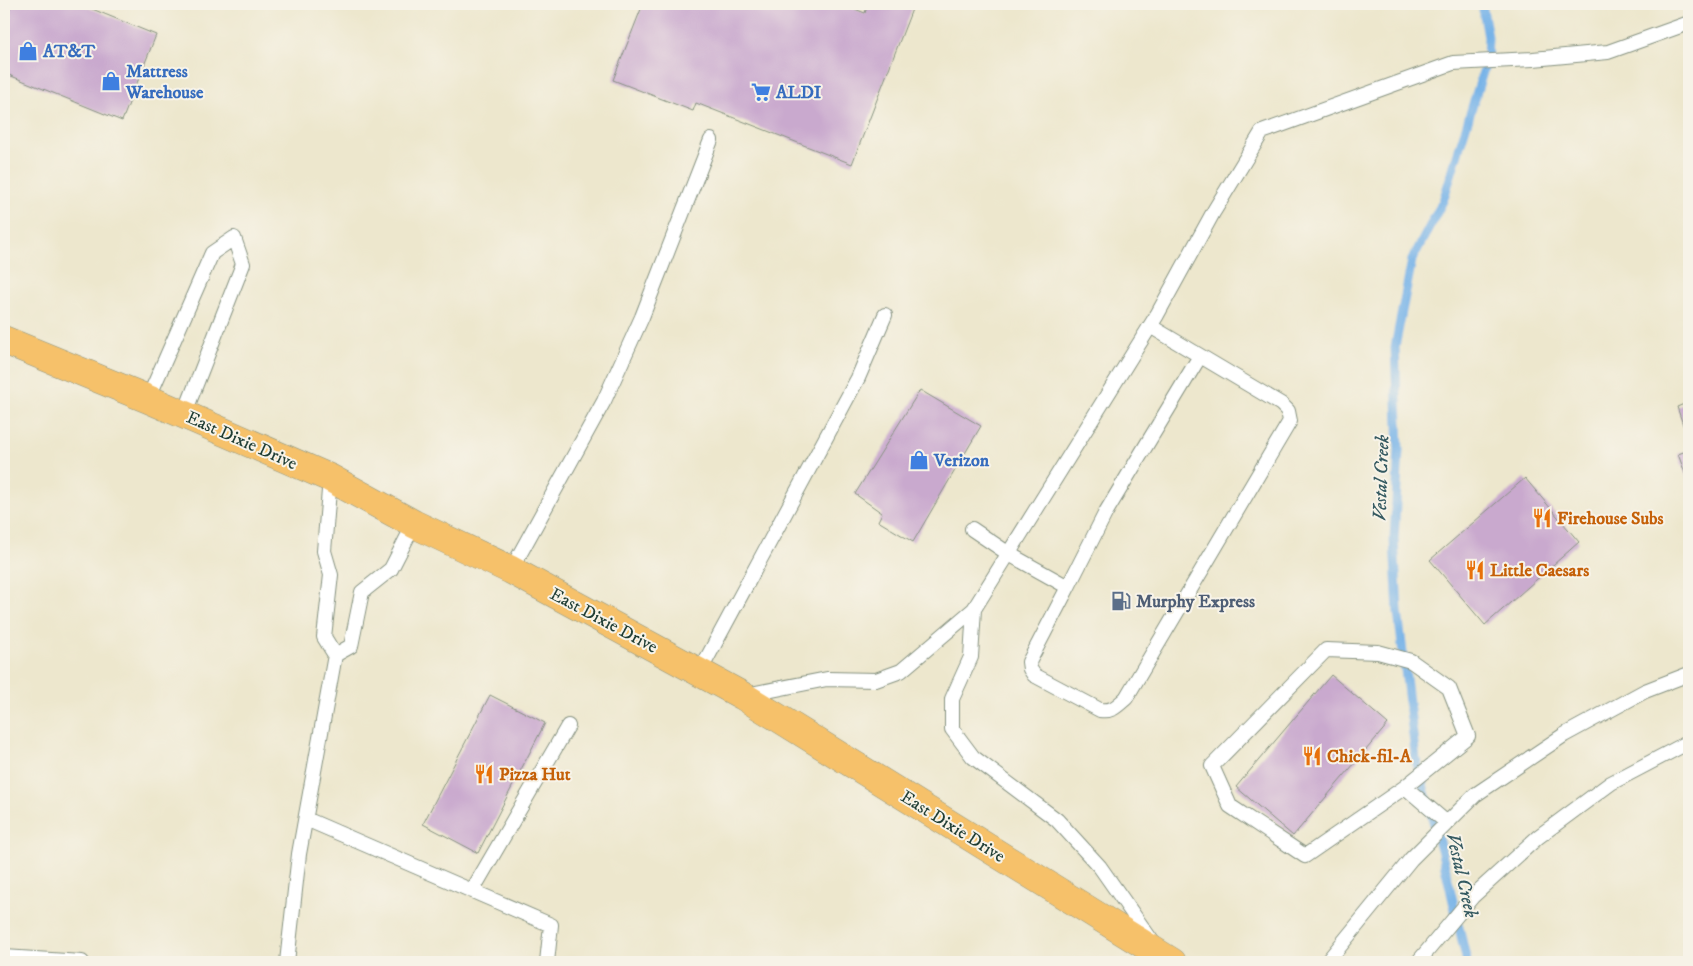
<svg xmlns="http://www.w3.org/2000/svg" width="1693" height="966" viewBox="0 0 1693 966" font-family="'IM FELL DW Pica',serif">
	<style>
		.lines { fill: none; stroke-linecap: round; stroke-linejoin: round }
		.stream { stroke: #76b2e8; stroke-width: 9 }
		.building { fill: #c9a9ce }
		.service-casing { stroke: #869280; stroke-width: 16 }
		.primary-casing { stroke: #869280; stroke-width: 29 }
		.service { stroke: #fff; stroke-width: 14 }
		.primary { stroke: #f6c16b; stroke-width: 28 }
		.labels { text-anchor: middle; stroke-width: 4; stroke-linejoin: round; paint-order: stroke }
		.shop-label { font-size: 18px; font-weight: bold; fill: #366cbe; stroke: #f7f3e8; text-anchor: start }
		.street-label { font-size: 18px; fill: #1f3d34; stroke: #f7f3e8 }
		.food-label { font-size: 18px; font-weight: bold; fill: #c56008; stroke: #f7f3e8; text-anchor: start }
		.service-label { font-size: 18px; font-weight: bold; fill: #4e5e75; stroke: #f7f3e8; text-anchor: start }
		.water-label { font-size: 19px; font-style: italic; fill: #355a61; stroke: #f7f3e8 }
	</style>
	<rect width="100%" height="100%" fill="#f7f3e8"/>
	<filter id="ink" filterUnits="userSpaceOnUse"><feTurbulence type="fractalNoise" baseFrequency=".02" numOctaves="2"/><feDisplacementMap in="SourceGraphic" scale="10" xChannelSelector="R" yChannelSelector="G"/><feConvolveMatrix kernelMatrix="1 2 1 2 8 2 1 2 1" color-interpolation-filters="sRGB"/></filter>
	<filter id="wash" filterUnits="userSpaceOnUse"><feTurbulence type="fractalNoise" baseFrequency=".0096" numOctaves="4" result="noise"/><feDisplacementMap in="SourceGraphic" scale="20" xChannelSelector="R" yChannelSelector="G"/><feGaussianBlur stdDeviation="1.12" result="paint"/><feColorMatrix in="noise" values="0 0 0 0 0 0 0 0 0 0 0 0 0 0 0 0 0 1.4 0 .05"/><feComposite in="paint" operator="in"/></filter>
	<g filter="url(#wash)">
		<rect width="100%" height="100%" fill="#ede7cd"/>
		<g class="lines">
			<path class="stream" d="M 1467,962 L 1441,849 L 1416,760 L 1398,612 L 1394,539 L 1399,450 L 1395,347 L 1412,260 L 1443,201 L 1487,59 L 1488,37 L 1482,4"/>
		</g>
		<g id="blocks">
			<path class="building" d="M 12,4 L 80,4 L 156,35 L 122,121 L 4,73 L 4,24 Z
				M 643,4 L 656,8 L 658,4 L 842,4 L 865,13 L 868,4 L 914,4 L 852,164 L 696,103 L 693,111 L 613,80 Z
				M 920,390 L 981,426 L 913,542 L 878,521 L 882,513 L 855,494 Z
				M 1689,402 L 1689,442 L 1677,407 Z
				M 1689,450 L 1689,484 L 1678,454 Z
				M 1525,478 L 1579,542 L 1485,625 L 1430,560 Z
				M 1331,675 L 1388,724 L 1293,836 L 1236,787 Z
				M 490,695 L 545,723 L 478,853 L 423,824 Z"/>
		</g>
	</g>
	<g filter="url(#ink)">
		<use href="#blocks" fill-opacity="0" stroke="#869280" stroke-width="1"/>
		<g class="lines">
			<defs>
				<path id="service" d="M 148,399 L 212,253 L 234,238 L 243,264 L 184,415
					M 330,478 L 324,551 L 331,575 L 324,637 L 335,655 L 351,646 L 362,592 L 391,569 L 414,524
					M 972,529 L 1009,554 L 1068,587 L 1029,662 L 1030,669 L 1034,675 L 1100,710 C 1112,712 1117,706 1126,698 L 1290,421 L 1288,411 L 1281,404 L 1150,326
					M 511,570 L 604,401 L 642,317 L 711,140
					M 1068,587 L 1106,512 L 1200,356
					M 974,609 L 971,657 L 952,699 L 952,729 L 973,757 L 1057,820 L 1100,867 L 1154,944
					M 699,673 L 858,378 L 885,315
					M 746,695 L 827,679 L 876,680 L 901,671 L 974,609 L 1157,315 L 1214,211 L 1262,132 L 1453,63 L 1533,59 L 1608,52 L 1689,23
					M 1405,787 L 1468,736 L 1449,688 L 1411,661 L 1378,652 L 1326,650 L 1212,766 L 1230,806 L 1305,856 L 1405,787 L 1447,823
					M 306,819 L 551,925 L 547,962
					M 472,891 L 568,726
					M 4,957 L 82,962
					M 287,962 L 299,854 L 335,655
					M 1327,962 L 1411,859 L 1475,795 L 1564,735 L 1645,691 L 1689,674
					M 1418,962 L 1473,896 L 1538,837 L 1611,783 L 1689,742"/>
				<path id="primary" d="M 4,340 L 148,399 L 330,478 L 414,524 L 511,570 L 743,696 L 1172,962"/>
			</defs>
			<use href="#service" class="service-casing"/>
			<use href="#primary" class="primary-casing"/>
			<use href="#service" class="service"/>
			<use href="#primary" class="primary"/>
		</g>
	</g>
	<defs>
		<symbol id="shop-bare" viewBox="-9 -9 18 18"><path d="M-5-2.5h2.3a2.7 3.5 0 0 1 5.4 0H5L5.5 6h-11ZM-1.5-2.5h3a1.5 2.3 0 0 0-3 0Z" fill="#3f7fe0" stroke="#f7f3e8" stroke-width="2.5" paint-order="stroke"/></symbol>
		<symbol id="supermarket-bare" viewBox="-9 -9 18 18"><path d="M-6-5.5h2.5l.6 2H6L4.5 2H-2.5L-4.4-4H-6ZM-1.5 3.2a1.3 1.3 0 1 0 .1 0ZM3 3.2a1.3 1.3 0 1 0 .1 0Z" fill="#3f7fe0" stroke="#f7f3e8" stroke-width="2.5" paint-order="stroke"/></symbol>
		<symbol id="restaurant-bare" viewBox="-9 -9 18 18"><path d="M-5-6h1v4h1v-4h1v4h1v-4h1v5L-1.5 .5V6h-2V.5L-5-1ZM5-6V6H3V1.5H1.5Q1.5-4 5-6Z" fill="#e8710a" stroke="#f7f3e8" stroke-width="2.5" paint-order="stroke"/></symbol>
		<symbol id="fuel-bare" viewBox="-9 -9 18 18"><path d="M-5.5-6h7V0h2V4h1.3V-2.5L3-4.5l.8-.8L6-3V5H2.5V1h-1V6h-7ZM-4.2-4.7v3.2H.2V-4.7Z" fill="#5c6f8a" stroke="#f7f3e8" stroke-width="2.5" paint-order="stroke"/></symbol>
	</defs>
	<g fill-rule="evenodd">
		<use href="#shop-bare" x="14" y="37" width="28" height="28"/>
		<use href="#shop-bare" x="97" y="67" width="28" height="28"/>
		<use href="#supermarket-bare" x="747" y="78" width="28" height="28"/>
		<use href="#shop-bare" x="905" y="446" width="28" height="28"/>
		<use href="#restaurant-bare" x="1528" y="504" width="28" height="28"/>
		<use href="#restaurant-bare" x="1461" y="556" width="28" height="28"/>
		<use href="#fuel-bare" x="1107" y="587" width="28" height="28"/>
		<use href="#restaurant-bare" x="1298" y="742" width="28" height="28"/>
		<use href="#restaurant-bare" x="470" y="760" width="28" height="28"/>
	</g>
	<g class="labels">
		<g class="shop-label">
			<text x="43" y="57">AT&amp;T</text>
			<text x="126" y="77">Mattress<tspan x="126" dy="21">Warehouse</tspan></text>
			<text x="776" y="98">ALDI</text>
			<text x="934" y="466">Verizon</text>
		</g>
		<g class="street-label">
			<text transform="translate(242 440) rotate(24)" y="6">East Dixie Drive</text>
			<text transform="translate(604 620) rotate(28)" y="6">East Dixie Drive</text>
			<text transform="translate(953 826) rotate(32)" y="6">East Dixie Drive</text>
		</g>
		<g class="food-label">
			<text x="1557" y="524">Firehouse Subs</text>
			<text x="1490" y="576">Little Caesars</text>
			<text x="1327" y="762">Chick-fil-A</text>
			<text x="499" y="780">Pizza Hut</text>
		</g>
		<g class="service-label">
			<text x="1136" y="607">Murphy Express</text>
		</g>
		<g class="water-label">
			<text transform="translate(1380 478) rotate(-88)" y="7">Vestal Creek</text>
			<text transform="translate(1463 875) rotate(77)" y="7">Vestal Creek</text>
		</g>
	</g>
	<rect width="1693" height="966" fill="none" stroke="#f7f3e8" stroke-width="20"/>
</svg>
